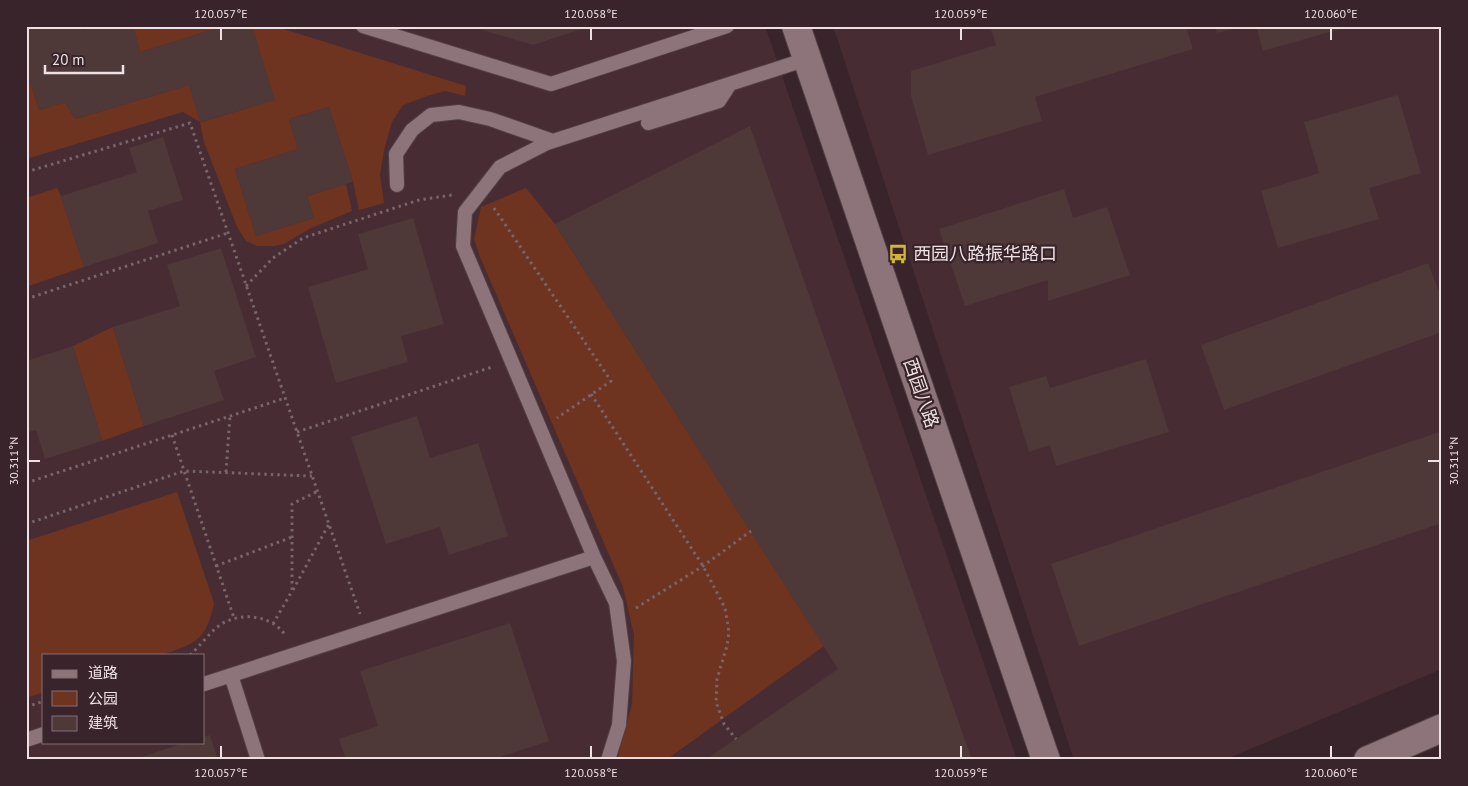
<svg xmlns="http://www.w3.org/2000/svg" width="1468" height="786" viewBox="0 0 1468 786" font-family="'PT Sans','Noto Sans SC',sans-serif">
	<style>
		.built { fill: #472c33; fill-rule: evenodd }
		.green { fill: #6e3420 }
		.building { fill: #4e3838 }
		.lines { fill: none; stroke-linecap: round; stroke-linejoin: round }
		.lane-casing { stroke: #514045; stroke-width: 16 }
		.secondary-casing { stroke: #514045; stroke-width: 30 }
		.path { stroke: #77656a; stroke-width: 3; stroke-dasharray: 2.5 4; stroke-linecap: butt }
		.lane { stroke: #8c747a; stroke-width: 14 }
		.secondary { stroke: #8c747a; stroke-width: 28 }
		.ticks { fill: none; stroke: #eee0e3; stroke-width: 2 }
		.labels { text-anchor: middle; stroke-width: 4.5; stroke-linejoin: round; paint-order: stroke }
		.poi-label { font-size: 18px; fill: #eee0e3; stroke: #38242a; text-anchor: start }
		.street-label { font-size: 18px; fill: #eee0e3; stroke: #38242a }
		.neatline { fill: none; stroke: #eee0e3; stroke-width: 2 }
		.ticks-label { font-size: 12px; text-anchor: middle; fill: #eee0e3 }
	</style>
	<rect width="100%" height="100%" fill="#38242a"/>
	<path class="built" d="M 26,26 L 765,26 L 1017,760 L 26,760 ZM 44,655 L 204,655 L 204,742 L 44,742 Z
		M 833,26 L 1442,26 L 1442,669 L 1224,760 L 1074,760 Z"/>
	<path class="green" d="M 133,26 L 225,26 L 140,52 Z
		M 252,26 L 274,26 L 466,86 L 465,96 L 445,91 L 427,96 L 403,105 L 392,122 L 384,150 L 380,175 L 384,203 L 359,210 L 353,182 L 329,107 L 289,119 L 298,149 L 235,169 L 256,236 L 314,218 L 307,196 L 346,184 L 352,211 L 309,229 L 284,244 L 275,246 L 257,246 L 246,241 L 237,227 L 204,142 L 200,122 L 183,112 L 26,159 L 26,68 L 39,110 L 65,102 L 75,119 L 189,85 L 201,122 L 274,100 Z
		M 57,188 L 61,196 L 84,267 L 26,287 L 26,198 Z
		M 526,188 L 555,224 L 824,646 L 666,760 L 617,760 L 632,704 L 634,635 L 623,587 L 480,257 L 474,239 L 481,207 Z
		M 113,327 L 144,426 L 102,441 L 73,346 Z
		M 177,492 L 214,603 C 207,640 195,644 161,655 L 44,655 L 44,692 L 26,698 L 26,541 Z"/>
	<path class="building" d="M 26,26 L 80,26 L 82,30 L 95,26 L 133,26 L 140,52 L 225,26 L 252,26 L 275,100 L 200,122 L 189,85 L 75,119 L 65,102 L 39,110 L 26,68 Z
		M 469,26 L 588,26 L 588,27 L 533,45 Z
		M 990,26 L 1186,26 L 1193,49 L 1035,97 L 1042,121 L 928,155 L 911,96 L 911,71 L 996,45 Z
		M 1215,26 L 1240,26 L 1240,27 L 1217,33 Z
		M 1256,26 L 1347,26 L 1347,27 L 1263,51 Z
		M 1398,95 L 1421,173 L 1369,188 L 1379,219 L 1278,248 L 1261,191 L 1319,173 L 1304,122 Z
		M 329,107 L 353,182 L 307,196 L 314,218 L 256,236 L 235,169 L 298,149 L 289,119 Z
		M 750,126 L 972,760 L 705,760 L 838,669 L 555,224 Z
		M 163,137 L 183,200 L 148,211 L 158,243 L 84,267 L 61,196 L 137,172 L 129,148 Z
		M 1064,189 L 1073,218 L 1107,207 L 1130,275 L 1048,301 L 1048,280 L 965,306 L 939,229 Z
		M 413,218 L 444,324 L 401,336 L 408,362 L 336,383 L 308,287 L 368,269 L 358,234 Z
		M 221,248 L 256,357 L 214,371 L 224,400 L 144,426 L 113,327 L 180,306 L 167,265 Z
		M 1428,263 L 1442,300 L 1442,332 L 1224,410 L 1201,345 Z
		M 73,346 L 102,441 L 45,459 L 36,430 L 26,433 L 26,361 Z
		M 1146,359 L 1169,432 L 1056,466 L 1050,445 L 1029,452 L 1009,387 L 1046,376 L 1050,388 Z
		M 417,416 L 430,458 L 478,443 L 508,536 L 449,555 L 440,527 L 386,544 L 351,437 Z
		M 1442,431 L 1442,523 L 1079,646 L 1051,564 Z
		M 510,623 L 549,741 L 491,760 L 346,760 L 339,739 L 378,726 L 360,671 Z
		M 210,735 L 218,760 L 133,760 L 186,742 L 204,742 L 204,737 Z"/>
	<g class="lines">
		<defs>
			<path id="lane" d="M 363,26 L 551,84 L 727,26
				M 648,123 L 719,101 L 730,84
				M 397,185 L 396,154 L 412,130 L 431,115 L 459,112 L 490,119 L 553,141
				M 231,675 L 258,760
				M 204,684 L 594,557
				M 26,740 L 44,734
				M 608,760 L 619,725 L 624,661 L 616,603 L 594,557 L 463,246 L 465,212 L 500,167 L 547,143 L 807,59"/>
			<path id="secondary" d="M 796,26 L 1046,760
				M 1368,760 L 1442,728"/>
		</defs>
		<use href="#lane" class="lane-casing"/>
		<use href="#secondary" class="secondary-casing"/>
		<path class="path" d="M 26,172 L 190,123 L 360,614
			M 494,208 L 611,381 L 557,418
			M 246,286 L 273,258 L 303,238 L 419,200 L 452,195
			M 26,299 L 228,233
			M 591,394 L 703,566 L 725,608 L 729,632 L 727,646 L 717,679 L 716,702 L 724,724 L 736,739
			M 297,432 L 492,367
			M 172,435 L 234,618
			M 226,472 L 230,416
			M 26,483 L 285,398
			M 26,524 L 184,471 L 312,476
			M 216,566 L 292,537
			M 293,590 L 329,524
			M 636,608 L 703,566 L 751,531
			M 273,624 L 292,591 L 292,504 L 318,491
			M 190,655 C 199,647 211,631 220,625 C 241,611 272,615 286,636
			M 26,707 L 44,701"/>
		<use href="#lane" class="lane"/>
		<use href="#secondary" class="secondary"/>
	</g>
	<path class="ticks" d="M 221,28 L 221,40M 591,28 L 591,40M 961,28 L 961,40M 1331,28 L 1331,40M 28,461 L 40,461M 1428,461 L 1440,461M 221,746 L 221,758M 591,746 L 591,758M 961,746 L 961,758M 1331,746 L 1331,758"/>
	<defs>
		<symbol id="bus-bare" viewBox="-9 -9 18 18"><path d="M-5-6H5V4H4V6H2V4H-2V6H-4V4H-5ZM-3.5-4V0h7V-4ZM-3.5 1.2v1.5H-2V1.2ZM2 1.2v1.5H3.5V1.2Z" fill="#d1b736" stroke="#38242a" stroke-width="2.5" paint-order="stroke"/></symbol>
	</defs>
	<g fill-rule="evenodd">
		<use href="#bus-bare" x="884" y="240" width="28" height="28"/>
	</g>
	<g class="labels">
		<g class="poi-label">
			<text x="913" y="260">西园八路振华路口</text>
		</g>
		<g class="street-label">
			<text transform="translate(921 393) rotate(71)" y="6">西园八路</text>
		</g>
	</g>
	<rect width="1468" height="786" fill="none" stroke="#38242a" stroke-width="55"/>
	<rect x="42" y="654" width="162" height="90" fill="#38242a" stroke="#816f74"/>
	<rect x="52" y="670" width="25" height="8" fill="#8c747a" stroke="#816f74"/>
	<text x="88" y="678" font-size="15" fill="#eee0e3">道路</text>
	<rect x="52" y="691" width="25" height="15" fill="#6e3420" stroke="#816f74"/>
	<text x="88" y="704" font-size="15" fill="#eee0e3">公园</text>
	<rect x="52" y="716" width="25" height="15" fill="#4e3838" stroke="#816f74"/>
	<text x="88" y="728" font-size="15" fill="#eee0e3">建筑</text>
	<path d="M45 65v8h78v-8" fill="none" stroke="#eee0e3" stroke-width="2.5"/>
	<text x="52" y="65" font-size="15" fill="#eee0e3" stroke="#38242a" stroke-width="4" paint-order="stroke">20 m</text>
	<rect x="28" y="28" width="1412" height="730" class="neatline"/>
	<g class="ticks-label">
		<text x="221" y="18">120.057°E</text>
		<text x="591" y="18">120.058°E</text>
		<text x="961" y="18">120.059°E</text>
		<text x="1331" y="18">120.060°E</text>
		<text transform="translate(14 461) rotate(-90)" y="4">30.311°N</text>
		<text transform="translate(1454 461) rotate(-90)" y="4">30.311°N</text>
		<text x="221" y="777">120.057°E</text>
		<text x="591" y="777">120.058°E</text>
		<text x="961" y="777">120.059°E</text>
		<text x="1331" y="777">120.060°E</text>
	</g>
</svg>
